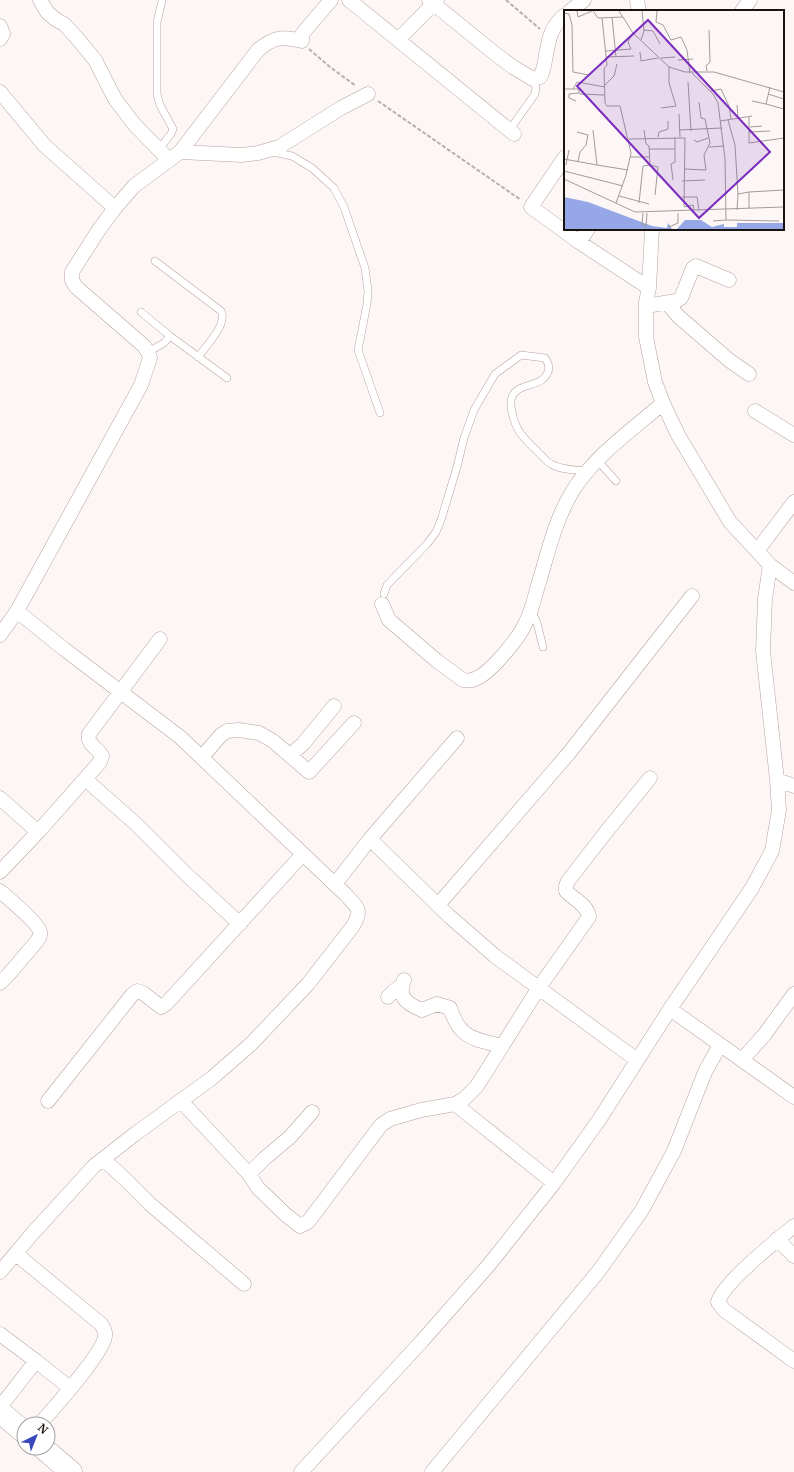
<svg xmlns="http://www.w3.org/2000/svg" width="794" height="1472" viewBox="0 0 794 1472" font-family="Merriweather,serif">
	<style>
		.lines { fill: none; stroke-linecap: round; stroke-linejoin: round }
		.service-casing { stroke: #b9a29a; stroke-width: 8 }
		.minor-casing { stroke: #b9a29a; stroke-width: 15 }
		.trunk-casing { stroke: #b9a29a; stroke-width: 23 }
		.path { stroke: #b6b0ae; stroke-width: 2; stroke-dasharray: 4 2; stroke-linecap: butt }
		.service { stroke: #fff; stroke-width: 7 }
		.minor { stroke: #fff; stroke-width: 14 }
		.trunk { stroke: #fff; stroke-width: 22 }
		.inset-road { fill: none; stroke: #a29b9a; stroke-width: 1 }
		.view { fill: #7b2cbf; fill-opacity: 0.15; stroke: #7b2cbf; stroke-width: 2 }
		.inset-edge { fill: none; stroke: #1a120f; stroke-width: 2 }
	</style>
	<rect width="100%" height="100%" fill="#fcf7f6"/>
	<g class="lines">
		<defs>
			<path id="service" d="M 513,125 L 535,94 L 536,87 L 533,79
				M 158,150 L 171,134 L 173,129 L 160,105 L 157,94 L 157,22 L 162,1
				M 273,152 L 292,156 L 312,168 L 334,188 L 344,207 L 365,268 L 368,291 L 367,304 L 358,350 L 380,413
				M 155,261 L 221,311 C 228,324 206,346 198,357
				M 141,312 L 170,336 L 227,378
				M 148,352 L 164,343 L 170,336
				M 597,460 L 616,481
				M 384,594 L 387,585 L 427,544 L 436,532 L 441,520 L 457,467 L 464,438 L 474,410 L 495,374 L 521,355 L 545,358 C 548,362 550,366 548,372 C 541,389 519,381 512,397 C 510,401 511,407 512,412 C 516,433 525,439 540,454 C 543,457 547,462 551,464 C 561,470 575,470 587,471
				M 532,612 L 537,623 L 543,647"/>
			<path id="minor" d="M 40,0 L 47,12 L 55,19 L 64,24 L 77,38 L 95,60 L 115,99 L 134,124 L 169,160
				M 349,0 L 514,134
				M 429,0 L 498,56 L 513,67 L 533,79 L 540,77 L 542,73 C 549,51 545,31 565,15
				M 637,0 L 639,11
				M 570,11 L 584,0
				M 742,11 L 750,0
				M 0,26 L 3,34 L 0,39
				M 398,40 L 437,0
				M 0,92 L 45,146 L 115,208
				M 180,152 L 242,155 L 258,153 L 279,147 L 341,108 L 368,94
				M 565,157 L 531,207 L 579,242 L 649,288
				M 652,229 L 649,288 L 646,302 L 646,337 L 655,382 L 663,403 L 678,435 L 730,522 L 770,565 L 794,583
				M 579,242 L 588,229
				M 667,303 L 679,317 L 730,361 L 749,374
				M 646,306 L 676,301 L 681,298 L 693,268 L 696,266 L 729,280
				M 755,411 L 794,435
				M 757,551 L 794,502
				M 382,604 L 389,620 L 437,661 L 463,680 C 468,681 472,681 477,678 C 491,672 519,638 525,624 C 531,613 534,601 537,589 C 547,557 554,522 572,492 C 594,456 631,431 663,403
				M 0,635 L 17,611 L 141,385 L 150,358 L 148,352 L 144,346 L 76,287 L 72,280 L 72,272 L 98,231 L 115,208 L 134,186 L 180,152 L 258,50 C 274,37 282,36 302,41 L 302,34 L 331,0
				M 290,755 L 303,744 L 334,706
				M 202,757 L 221,735 L 227,731 L 239,730 L 259,733 L 273,741 L 309,772 L 354,723
				M 85,779 L 136,824 L 186,874 L 240,924
				M 777,780 L 794,786
				M 0,798 L 38,832
				M 370,839 L 449,916 L 495,956 L 637,1060
				M 0,872 L 38,832 L 100,762 L 102,756 C 98,748 86,744 89,734 L 160,639
				M 335,884 L 370,839 L 457,738
				M 0,891 C 8,898 39,924 40,932 C 41,936 39,938 37,941 L 9,974 L 0,983
				M 438,905 L 569,753 L 692,596
				M 404,980 C 397,997 407,1004 422,1010 L 437,1004 L 450,1008 C 460,1039 474,1039 502,1046
				M 388,997 L 394,991 L 401,986
				M 670,1009 L 794,1097
				M 742,1060 L 765,1034 L 794,994
				M 48,1101 L 132,995 L 137,991 L 143,993 L 161,1007 L 166,1004 L 303,854
				M 181,1101 L 249,1174 L 258,1188 L 286,1215 L 300,1226 L 308,1222 L 381,1125 L 390,1119 L 421,1110 L 455,1104 L 464,1099 L 477,1086 L 538,989 L 589,917 C 588,905 573,899 566,891 L 566,886 L 568,881 L 606,832 L 650,778
				M 455,1104 L 554,1183
				M 103,1159 L 125,1179 L 150,1204 L 244,1284
				M 249,1174 L 265,1158 L 290,1137 L 312,1112
				M 794,1226 C 777,1240 723,1283 718,1302 L 724,1310 L 794,1361
				M 777,1239 L 794,1256
				M 16,1254 L 101,1324 C 103,1328 106,1331 105,1336 C 104,1352 53,1409 40,1424
				M 0,1272 L 32,1234 L 94,1166 L 135,1134 L 212,1078 L 251,1044 L 308,984 L 353,926 C 363,909 357,907 345,894 L 180,737 L 64,649 L 17,611
				M 0,1334 L 36,1361 L 0,1407
				M 36,1361 L 70,1388
				M 301,1472 L 422,1341 L 488,1266 L 554,1183 L 599,1120 L 670,1009 L 752,888 L 772,851 L 779,810 L 777,780 L 763,651 L 765,599 L 770,565
				M 432,1472 L 598,1272 L 642,1210 L 674,1151 L 705,1072 L 720,1045"/>
			<path id="trunk" d="M 0,1412 L 24,1432
				M 43,1448 L 71,1472"/>
		</defs>
		<use href="#service" class="service-casing"/>
		<use href="#minor" class="minor-casing"/>
		<use href="#trunk" class="trunk-casing"/>
		<path class="path" d="M 506,0 L 540,29
			M 309,49 L 330,67 L 356,86
			M 378,101 L 521,200"/>
		<use href="#service" class="service"/>
		<use href="#minor" class="minor"/>
		<use href="#trunk" class="trunk"/>
	</g>
	<g transform="translate(564 10)">
		<rect width="220" height="220" fill="#fcf7f6"/>
		<path d="M 0,187 L 24,192 L 88,216 L 103,218 L 104,213 L 108,219 L 0,219 ZM 121,210 L 137,210 L 148,217 L 160,214 L 160,217 L 173,217 L 173,213 L 220,213 L 220,219 L 113,219 Z" fill="#95a7e7"/>
		<path class="inset-road" d="M 13,1 L 14,7 L 28,1M 29,1 L 34,8 L 59,7M 55,1 L 69,23 L 105,57 L 121,62 L 150,62 L 220,82M 93,1 L 92,12 L 99,15 L 107,30 L 117,27 L 123,40 L 126,63M 0,3 L 5,4 L 8,15 L 9,62 L 25,65M 48,7 L 52,47M 38,8 L 43,55 L 40,59 L 41,93 L 43,96 L 56,96 L 67,143 L 62,165 L 52,193M 80,20 L 89,21 L 96,34M 77,30 L 80,21 L 78,1M 42,41 L 67,39 L 64,32 L 69,23M 76,42 L 77,51 L 94,48M 42,47 L 70,46M 97,48 L 111,47M 114,50 L 129,49M 143,61 L 142,56 L 146,52 L 145,20M 128,63 L 149,84 L 154,93 L 161,149 L 162,210 L 215,211M 124,72 L 127,121M 41,75 L 50,66 L 53,54M 206,77 L 202,94 L 220,99M 0,79 L 14,79 L 16,84 L 40,85M 9,79 L 13,72 L 41,77M 147,81 L 157,79 L 165,96 L 167,109M 204,84 L 220,89M 12,91 L 5,88 L 5,84 L 15,83M 188,91 L 202,94M 173,95 L 174,108M 97,98 L 112,96 L 105,73 L 105,57M 115,104 L 116,127M 185,107 L 185,133 L 220,128M 164,110 L 171,135 L 174,184 L 185,182M 156,111 L 188,106M 186,117 L 198,116M 80,120 L 82,134 L 85,136 L 86,155 L 94,157 L 91,185M 115,120 L 158,118M 13,122 L 24,125 L 22,135 L 16,142 L 14,151M 185,122 L 206,121M 94,127 L 95,122 L 104,119 L 104,111M 65,129 L 121,128 L 120,196M 130,130 L 133,132 L 144,128M 145,137 L 160,136M 85,139 L 111,139M 66,147 L 85,147M 0,149 L 33,155 L 29,120M 2,155 L 5,140M 33,155 L 64,160M 120,159 L 142,160 L 140,145 L 146,133 L 141,109 L 137,108 L 135,92M 0,161 L 59,176M 0,169 L 71,202 L 220,197M 109,170 L 107,154 L 111,152 L 111,127M 118,171 L 141,170M 55,186 L 85,194M 118,187 L 133,187 L 135,200M 75,193 L 79,156 L 86,155M 120,197 L 129,195 L 130,200M 185,199 L 185,182 L 220,180M 173,200 L 174,184M 79,203 L 78,214 L 82,216 L 83,203M 149,211 L 162,210M 105,217 L 114,213 L 114,203"/>
		<path class="view" d="M 84,10 L 206,142 L 135,208 L 13,76 Z"/>
		<rect width="220" height="220" class="inset-edge"/>
	</g>
	<g transform="translate(36 1436) rotate(43)"><circle r="19" fill="#ffffff" stroke="#a3a09f"/>
	<path d="M0-3L7 15L0 10L-7 15Z" fill="#3a47ba"/>
	<text y="-6" font-size="11" font-weight="bold" text-anchor="middle" fill="#1a120f">N</text>
	</g>
</svg>
